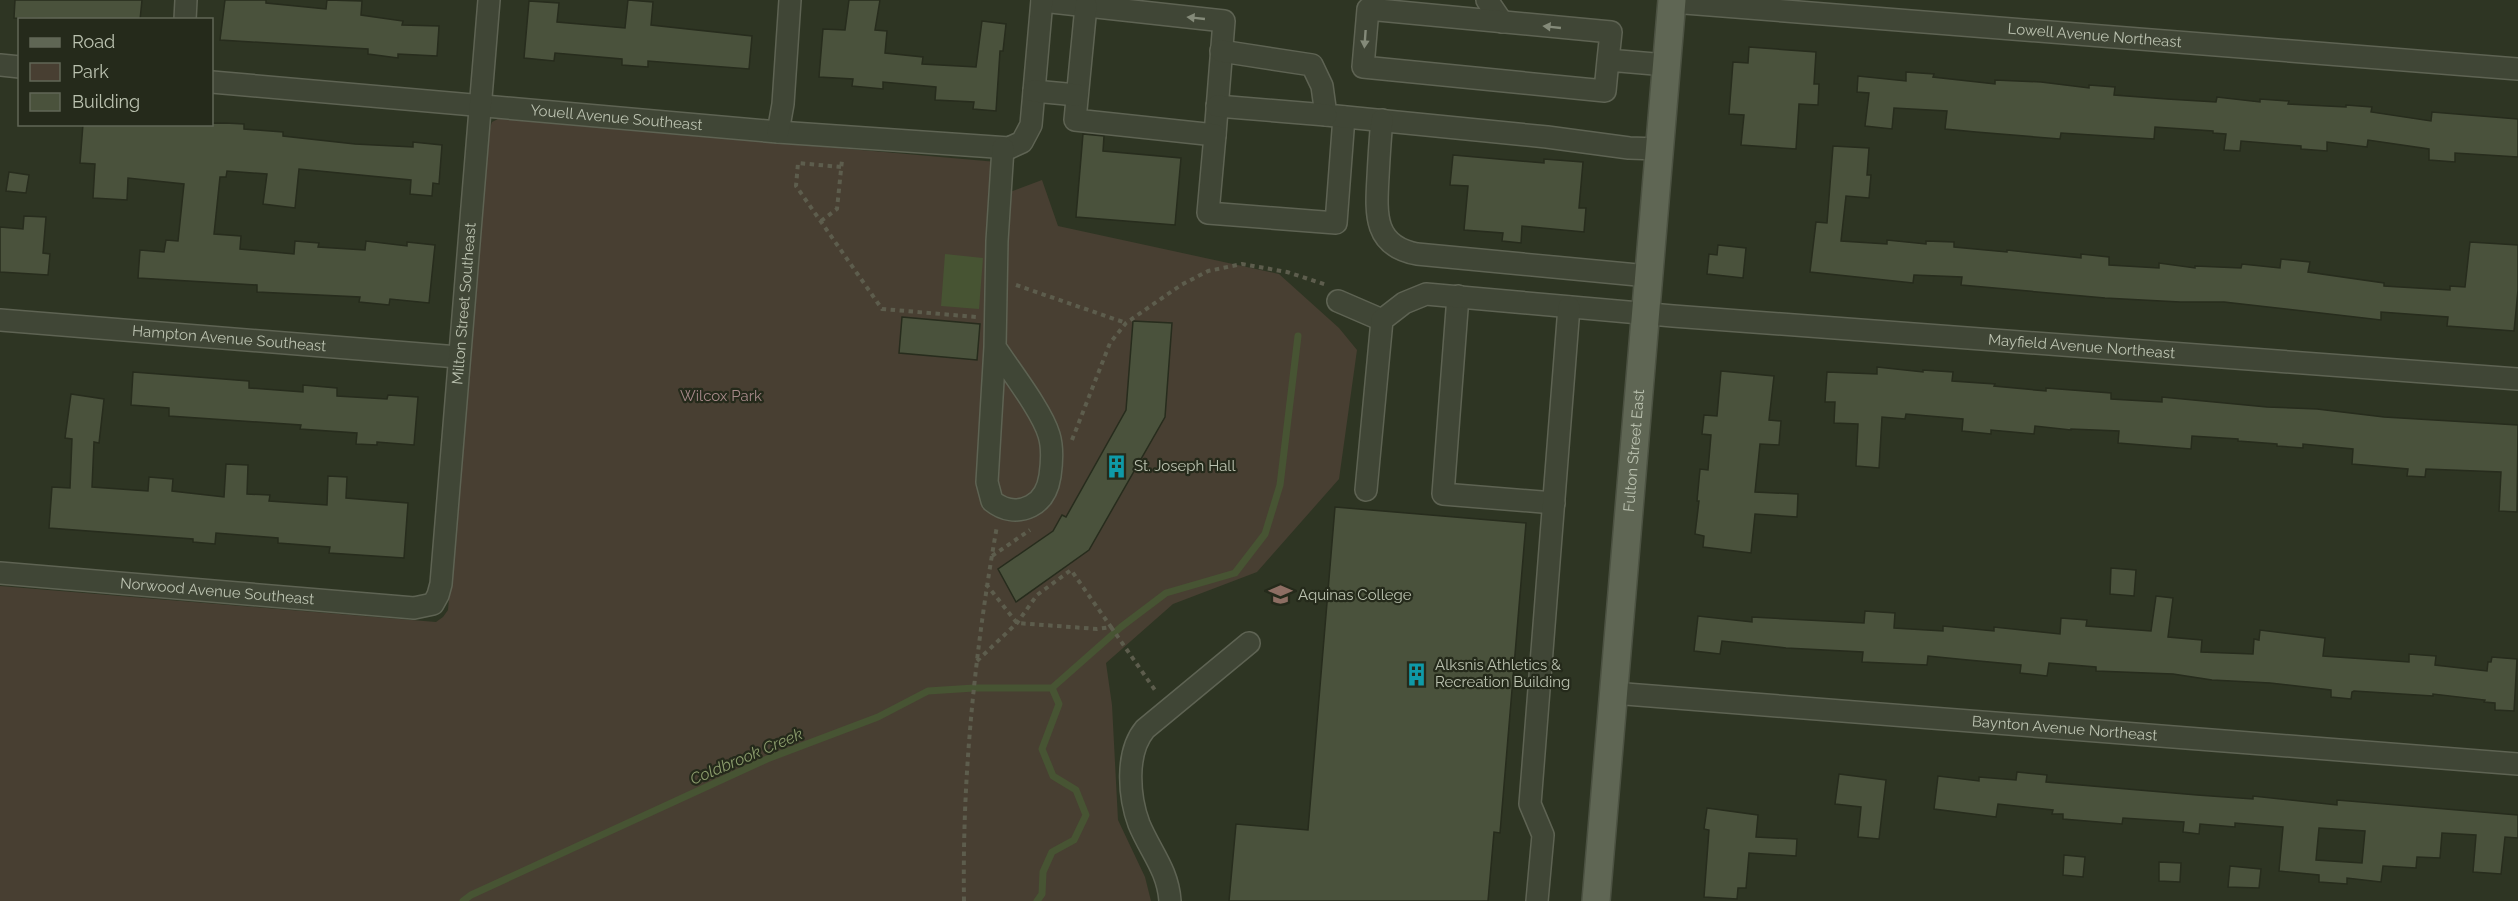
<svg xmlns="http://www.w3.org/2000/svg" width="2518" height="901" viewBox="0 0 2518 901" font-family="Raleway,sans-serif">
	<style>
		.green { fill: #483f32 }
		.water { fill: #475433 }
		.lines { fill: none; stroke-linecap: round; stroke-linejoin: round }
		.stream { stroke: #475433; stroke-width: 7 }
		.building { fill: #4a523c; stroke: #272c1d; stroke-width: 1.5; fill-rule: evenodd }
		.minor-casing { stroke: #5e6353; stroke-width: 24 }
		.major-casing { stroke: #4c5242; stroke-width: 30 }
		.path { stroke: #5d5d4d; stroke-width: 4; stroke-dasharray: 4.5 4.5; stroke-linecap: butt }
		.minor { stroke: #404636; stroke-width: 21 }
		.major { stroke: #5f6654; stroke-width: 27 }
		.oneway { fill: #848a79 }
		.labels { text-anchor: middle; stroke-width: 4.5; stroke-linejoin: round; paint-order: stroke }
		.street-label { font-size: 15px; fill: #bbc2b0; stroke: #252a1b }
		.park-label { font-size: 15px; fill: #a68989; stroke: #252a1b }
		.poi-label { font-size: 15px; fill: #bbc2b0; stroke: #252a1b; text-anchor: start }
		.water-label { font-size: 16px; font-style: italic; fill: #8c9d6d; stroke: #252a1b }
	</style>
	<rect width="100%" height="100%" fill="#2e3523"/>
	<path class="green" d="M 500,118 L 997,162 L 994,198 L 1042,180 L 1058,226 L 1279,274 L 1339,328 L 1357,350 L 1339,479 L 1257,572 L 1173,604 L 1106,663 L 1112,705 L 1118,820 L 1145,877 L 1151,901 L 0,901 L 0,586 L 436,622 L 443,617 L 448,610 L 490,128 L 492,122 Z"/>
	<path class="water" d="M 945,254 L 983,258 L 979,309 L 941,306 Z"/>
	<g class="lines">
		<path class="stream" d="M 463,901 L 471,895 L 767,759 L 878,717 L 928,691 L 974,688 L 1052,688
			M 1037,901 L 1042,894 L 1043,872 L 1052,852 L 1074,840 L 1086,815 L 1076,790 L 1053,776 L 1042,749 L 1059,704 L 1052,688 L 1121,627 L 1166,593 L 1235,573 L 1265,534 L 1280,485 L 1298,336"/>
	</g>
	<path class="building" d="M 15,0 L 142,0 L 140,20 L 14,18 Z
		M 225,0 L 266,0 L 266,3 L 326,9 L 327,0 L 362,1 L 361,15 L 403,21 L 402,25 L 439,26 L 437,56 L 398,54 L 398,58 L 368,54 L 368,49 L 220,40 Z
		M 628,0 L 653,2 L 651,25 L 752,36 L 749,69 L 648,61 L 648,67 L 622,65 L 622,59 L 555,53 L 554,61 L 524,58 L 529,1 L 559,3 L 557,22 L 625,28 Z
		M 849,0 L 880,0 L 875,30 L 887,31 L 885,53 L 923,57 L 922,64 L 976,67 L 982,21 L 1006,24 L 1003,51 L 1000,51 L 996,111 L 973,109 L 974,102 L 935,100 L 936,87 L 883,82 L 883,89 L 852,86 L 853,79 L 819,77 L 823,29 L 845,30 Z
		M 1749,47 L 1816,52 L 1814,84 L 1819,84 L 1818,105 L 1799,104 L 1796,149 L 1741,145 L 1744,115 L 1729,114 L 1733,62 L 1748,63 Z
		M 1906,72 L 1934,74 L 1933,77 L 1995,84 L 1995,80 L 2041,82 L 2089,88 L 2089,85 L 2115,87 L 2114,95 L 2167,99 L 2216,102 L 2217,97 L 2260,102 L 2260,99 L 2289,101 L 2288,104 L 2346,107 L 2346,105 L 2372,107 L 2371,112 L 2431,121 L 2432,112 L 2518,119 L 2518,157 L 2455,153 L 2455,162 L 2429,160 L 2429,149 L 2368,140 L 2367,147 L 2327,142 L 2327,151 L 2301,149 L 2301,146 L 2241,141 L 2240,151 L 2224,150 L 2226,134 L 2213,133 L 2213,131 L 2155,127 L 2154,139 L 2061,133 L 2060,139 L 1976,132 L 1945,129 L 1947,111 L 1894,108 L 1892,129 L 1865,126 L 1869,93 L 1857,92 L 1858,76 L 1906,81 Z
		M 225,123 L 244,124 L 244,129 L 283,132 L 283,136 L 355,144 L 413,147 L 413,142 L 442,145 L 439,184 L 433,183 L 432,196 L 410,194 L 411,180 L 299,169 L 295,208 L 263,204 L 267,174 L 227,171 L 226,177 L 220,177 L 214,234 L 241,236 L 240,249 L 294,254 L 295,241 L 319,243 L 318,247 L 365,250 L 366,241 L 407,246 L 407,242 L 435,245 L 429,303 L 390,299 L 389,305 L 359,302 L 360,297 L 257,292 L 257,285 L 138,278 L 140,250 L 164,252 L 166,240 L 178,241 L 184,184 L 128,178 L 127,200 L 93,198 L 95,164 L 80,163 L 83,124 Z
		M 1083,134 L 1104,136 L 1103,151 L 1181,158 L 1175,225 L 1076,217 Z
		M 1833,146 L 1869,148 L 1867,175 L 1871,175 L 1869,198 L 1846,196 L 1841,241 L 1887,244 L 1887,240 L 1926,244 L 1926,241 L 1954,242 L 1954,247 L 2007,252 L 2007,250 L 2081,258 L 2081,254 L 2109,257 L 2109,265 L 2159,268 L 2159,263 L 2195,268 L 2195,266 L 2241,268 L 2242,264 L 2280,268 L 2281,259 L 2310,262 L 2308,272 L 2384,283 L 2384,286 L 2450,290 L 2450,286 L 2465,287 L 2470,242 L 2518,245 L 2518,290 L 2514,331 L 2447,326 L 2448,317 L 2381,312 L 2381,320 L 2224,302 L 2180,302 L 2105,298 L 1961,285 L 1962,277 L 1914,275 L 1913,283 L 1810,272 L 1816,222 L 1827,223 Z
		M 1453,155 L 1544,163 L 1544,159 L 1583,162 L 1579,208 L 1586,208 L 1584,232 L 1522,226 L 1521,243 L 1502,241 L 1503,233 L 1464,230 L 1468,186 L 1450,185 Z
		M 9,172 L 29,175 L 26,193 L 6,191 Z
		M 24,216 L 46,217 L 43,253 L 50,254 L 48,275 L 0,272 L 0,227 L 23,229 Z
		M 1718,245 L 1746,248 L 1743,278 L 1707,274 L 1709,254 L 1717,255 Z
		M 902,317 L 980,324 L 977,360 L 899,353 Z
		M 1133,321 L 1172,323 L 1165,417 L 1089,550 L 1016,602 L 998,569 L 1053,531 L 1062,515 L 1066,517 L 1126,410 Z
		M 1877,367 L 1923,372 L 1923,370 L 1953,372 L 1952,381 L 1995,384 L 1994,386 L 2046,391 L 2046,388 L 2111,393 L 2111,399 L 2162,402 L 2162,397 L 2267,407 L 2317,409 L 2384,417 L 2518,425 L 2517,512 L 2499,511 L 2501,472 L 2426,469 L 2425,477 L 2407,476 L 2408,469 L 2352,464 L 2353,449 L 2303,444 L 2303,448 L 2277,446 L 2277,444 L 2238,441 L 2238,439 L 2192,436 L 2191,449 L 2118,443 L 2119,431 L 2071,429 L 2071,430 L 2035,426 L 2034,434 L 1991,430 L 1991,434 L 1962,431 L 1963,419 L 1906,414 L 1905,419 L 1882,417 L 1879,468 L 1856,466 L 1858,424 L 1834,423 L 1835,402 L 1825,402 L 1827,372 L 1877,374 Z
		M 1721,371 L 1774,376 L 1769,420 L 1781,421 L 1779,445 L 1760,444 L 1755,492 L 1798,494 L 1797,517 L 1755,514 L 1751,553 L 1703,547 L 1704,536 L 1695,534 L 1699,501 L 1697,501 L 1700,469 L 1708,470 L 1711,435 L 1702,434 L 1704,415 L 1717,416 Z
		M 133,372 L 249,381 L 249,388 L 303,392 L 303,385 L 337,388 L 337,396 L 387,399 L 388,395 L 418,397 L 414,445 L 377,442 L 377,445 L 356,444 L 357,433 L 300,429 L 301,425 L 169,416 L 169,408 L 131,405 Z
		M 71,394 L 104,399 L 99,443 L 94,442 L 92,487 L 148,491 L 149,477 L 173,479 L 172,491 L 224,497 L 226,464 L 248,465 L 247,494 L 270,495 L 269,501 L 327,505 L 328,476 L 347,477 L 346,498 L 408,503 L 404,558 L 329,553 L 330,547 L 278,543 L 278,538 L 216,533 L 215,544 L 193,542 L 193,539 L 49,528 L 52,487 L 70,488 L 72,439 L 65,438 Z
		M 1335,507 L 1526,523 L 1500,833 L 1494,832 L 1488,901 L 1229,901 L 1236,824 L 1308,830 Z
		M 2111,568 L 2136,570 L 2134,596 L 2110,594 Z
		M 2156,596 L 2173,598 L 2168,637 L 2202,640 L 2201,652 L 2253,654 L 2254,639 L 2259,640 L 2260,630 L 2325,638 L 2323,656 L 2409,662 L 2409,654 L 2436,656 L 2435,665 L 2487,671 L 2488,662 L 2491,662 L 2492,657 L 2517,659 L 2514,711 L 2495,710 L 2495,703 L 2484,702 L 2485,700 L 2433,694 L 2433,696 L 2354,691 L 2352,692 L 2351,699 L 2331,697 L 2331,690 L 2314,688 L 2270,683 L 2212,680 L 2173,674 L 2096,671 L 2096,667 L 2049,663 L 2047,676 L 2020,673 L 2021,665 L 1968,660 L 1928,656 L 1927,665 L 1862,662 L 1863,652 L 1786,648 L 1722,641 L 1720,654 L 1694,651 L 1698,616 L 1752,622 L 1752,617 L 1864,623 L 1865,611 L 1895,613 L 1894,628 L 1943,631 L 1943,626 L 1994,631 L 1994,627 L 2060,634 L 2061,618 L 2087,620 L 2086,626 L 2151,631 Z
		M 2017,772 L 2047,775 L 2046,782 L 2197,795 L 2253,799 L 2253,796 L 2337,805 L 2337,800 L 2518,815 L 2518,838 L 2505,837 L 2501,874 L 2473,872 L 2476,835 L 2442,833 L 2440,858 L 2417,857 L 2416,868 L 2383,866 L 2381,882 L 2347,878 L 2347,884 L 2319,882 L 2319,875 L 2279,871 L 2283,827 L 2235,823 L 2235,827 L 2200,824 L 2199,834 L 2183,832 L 2184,822 L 2123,818 L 2122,824 L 2063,819 L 2063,814 L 2052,814 L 2053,810 L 1998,804 L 1996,817 L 1934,809 L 1938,776 L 1979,781 L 1979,777 L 2016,780 ZM 2319,828 L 2365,831 L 2362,863 L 2316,860 Z
		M 1839,774 L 1886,780 L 1879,839 L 1858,837 L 1861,807 L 1835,804 Z
		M 1707,808 L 1758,815 L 1756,837 L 1797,839 L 1796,856 L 1749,853 L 1746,888 L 1738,888 L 1737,899 L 1704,897 L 1709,830 L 1704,829 Z
		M 2064,855 L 2085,857 L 2083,877 L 2063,875 Z
		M 2159,862 L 2181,863 L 2180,882 L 2159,881 Z
		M 2230,866 L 2261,869 L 2259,888 L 2228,887 Z"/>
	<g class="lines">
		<defs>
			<g id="minor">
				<path d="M 1487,0 L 1502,22"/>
				<path d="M 1042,1 L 1224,21 L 1215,135"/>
				<path id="s1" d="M 1672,2 L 2518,69"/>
				<path d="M 1086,6 L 1075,120 L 1215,135 L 1208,213 L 1336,223 L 1344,117"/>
				<path d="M 185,20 L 186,0"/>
				<path d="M 1221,51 L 1312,65 L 1322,86 L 1326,115 L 1547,137 L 1629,148 L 1659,149"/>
				<path d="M 1608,60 L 1605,91 L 1363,67 L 1368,9 L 1611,32 L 1608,60 L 1666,65"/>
				<path d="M 0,65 L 20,67"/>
				<path id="s2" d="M 212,82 L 778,132 L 1009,148 L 1022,142 L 1031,125 L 1042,0"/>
				<path d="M 1034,91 L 1077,95"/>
				<path d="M 1217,106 L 1326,115"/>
				<path d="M 1382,120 C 1380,139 1379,158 1378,177 C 1376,213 1373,246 1417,254 L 1648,276"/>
				<path d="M 778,132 L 783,104 L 790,0"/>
				<path d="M 1458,296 L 1443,494 L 1554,503"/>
				<path d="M 1338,301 L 1382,320"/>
				<path id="s3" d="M 0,320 L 458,357"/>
				<path d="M 995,347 C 1010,370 1042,411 1049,435 C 1053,448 1052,462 1050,476 C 1048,489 1043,500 1031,506 C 1017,513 1003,510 992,501 L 987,482 L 995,347 L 997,241 L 1003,148"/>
				<path id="s4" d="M 1366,490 L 1382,320 L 1404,303 L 1426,294 L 1673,316 L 2518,379"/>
				<path id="s5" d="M 0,573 L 414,608 L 433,604 L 438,595 L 441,584 L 489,0"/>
				<path id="s6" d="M 1613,693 L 2518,764"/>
				<path d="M 1170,901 C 1168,870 1150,851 1139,824 C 1129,797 1125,753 1145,729 L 1249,643"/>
				<path d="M 1537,901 L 1543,835 L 1530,804 L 1569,307"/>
			</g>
			<g id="major">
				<path id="s7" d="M 1596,901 L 1672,0"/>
			</g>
		</defs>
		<use href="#minor" class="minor-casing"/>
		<use href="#major" class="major-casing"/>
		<path class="path" d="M 841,167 L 798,163 L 796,186 L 882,309 L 977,317
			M 821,221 L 837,209 L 842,160
			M 1016,285 L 1126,323
			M 1072,440 L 1110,343 L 1126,323 L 1181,285 L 1208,271 L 1242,264 L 1287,272 L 1327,285
			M 992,556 L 1030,530
			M 986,584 L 1017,623 L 1097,629 L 1111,627 L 1157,693
			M 977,661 L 1017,623 L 1037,595 L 1071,570 L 1111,627
			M 964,901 C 962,775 975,650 997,526"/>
		<use href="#minor" class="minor"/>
		<use href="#major" class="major"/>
	</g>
	<defs><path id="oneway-solid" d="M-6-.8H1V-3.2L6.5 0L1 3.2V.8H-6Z" transform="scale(1.5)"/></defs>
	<g class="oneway">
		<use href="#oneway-solid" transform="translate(1196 18) rotate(-174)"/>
		<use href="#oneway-solid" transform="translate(1552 27) rotate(-174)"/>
		<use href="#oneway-solid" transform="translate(1365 39) rotate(94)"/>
	</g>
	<defs>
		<symbol id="building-bare" viewBox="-9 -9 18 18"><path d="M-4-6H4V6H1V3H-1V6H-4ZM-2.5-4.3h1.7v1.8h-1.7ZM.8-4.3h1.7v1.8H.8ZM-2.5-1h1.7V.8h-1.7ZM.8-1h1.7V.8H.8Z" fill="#0f9aa8" stroke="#252a1b" stroke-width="2.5" paint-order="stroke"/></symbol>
		<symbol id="university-bare" viewBox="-9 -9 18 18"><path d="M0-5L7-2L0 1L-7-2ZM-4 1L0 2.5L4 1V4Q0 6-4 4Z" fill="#8d6e63" stroke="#252a1b" stroke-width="2.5" paint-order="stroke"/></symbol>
	</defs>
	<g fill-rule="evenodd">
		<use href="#building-bare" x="1100" y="450" width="33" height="33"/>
		<use href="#university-bare" x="1264" y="578" width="33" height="33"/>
		<use href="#building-bare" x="1400" y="658" width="33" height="33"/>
	</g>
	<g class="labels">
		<g class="street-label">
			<text dy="5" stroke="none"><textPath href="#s1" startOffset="424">Lowell Avenue Northeast</textPath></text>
			<text dy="5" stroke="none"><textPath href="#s2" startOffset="406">Youell Avenue Southeast</textPath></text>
			<text dy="5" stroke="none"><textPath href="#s5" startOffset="738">Milton Street Southeast</textPath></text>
			<text dy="5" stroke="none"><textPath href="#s3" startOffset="230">Hampton Avenue Southeast</textPath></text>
			<text dy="5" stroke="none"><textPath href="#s4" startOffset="880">Mayfield Avenue Northeast</textPath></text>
			<text dy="5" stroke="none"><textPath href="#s7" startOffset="452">Fulton Street East</textPath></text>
			<text dy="5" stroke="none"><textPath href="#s5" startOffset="218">Norwood Avenue Southeast</textPath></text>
			<text dy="5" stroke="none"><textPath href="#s6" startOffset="453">Baynton Avenue Northeast</textPath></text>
		</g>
		<g class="park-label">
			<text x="721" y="401">Wilcox Park</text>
		</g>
		<g class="poi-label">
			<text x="1134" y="471">St. Joseph Hall</text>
			<text x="1298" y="600">Aquinas College</text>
			<text x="1435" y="670">Alksnis Athletics &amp;<tspan x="1435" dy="17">Recreation Building</tspan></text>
		</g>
		<g class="water-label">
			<text transform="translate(746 756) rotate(-23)" y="6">Coldbrook Creek</text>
		</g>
	</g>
	<rect x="18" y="18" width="195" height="108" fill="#252a1b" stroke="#616757" stroke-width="1.5"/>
	<rect x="30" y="38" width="30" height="9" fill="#5f6654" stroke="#616757" stroke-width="1.5"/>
	<text x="72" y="48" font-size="18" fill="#bbc2b0">Road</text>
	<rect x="30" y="63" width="30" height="18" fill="#483f32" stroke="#616757" stroke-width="1.5"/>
	<text x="72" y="78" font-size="18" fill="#bbc2b0">Park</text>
	<rect x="30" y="93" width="30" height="18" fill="#4a523c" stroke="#616757" stroke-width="1.5"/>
	<text x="72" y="108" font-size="18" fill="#bbc2b0">Building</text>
</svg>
